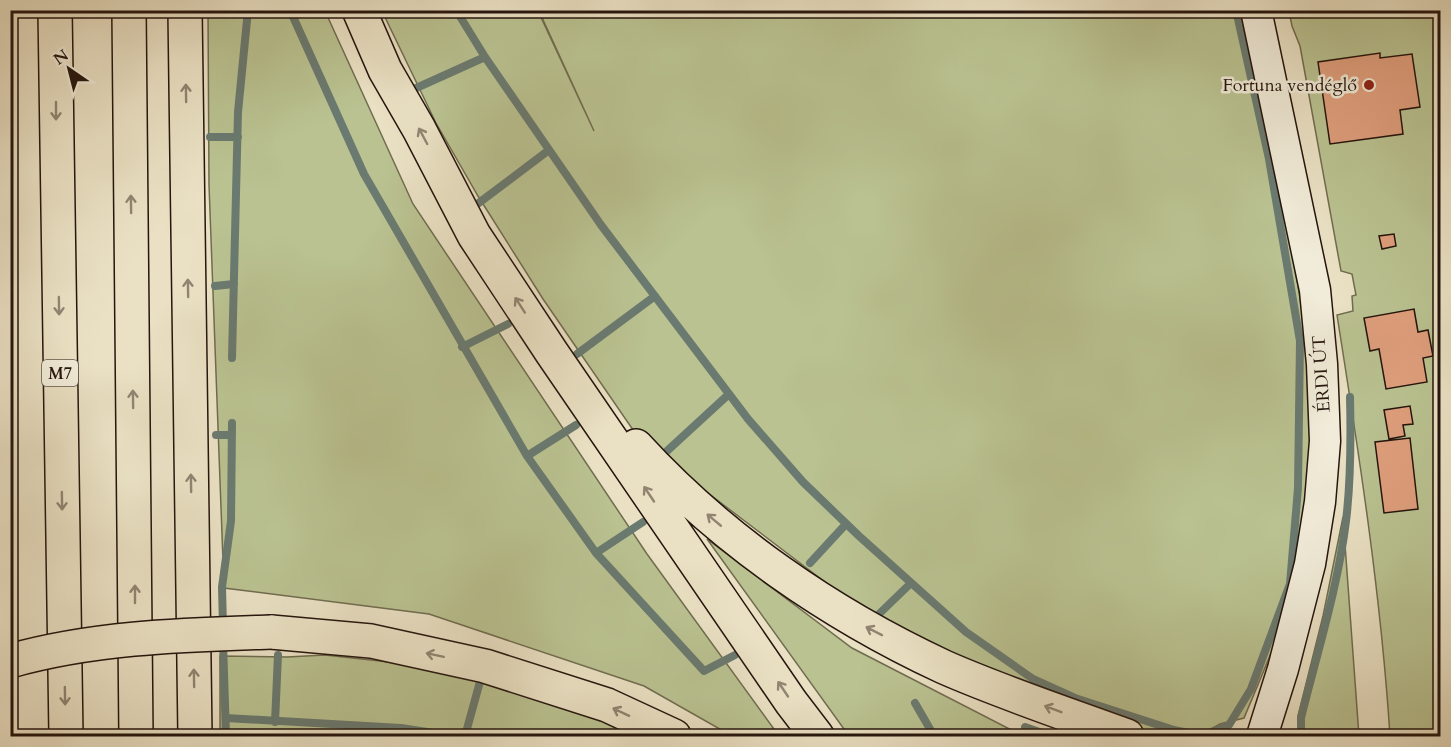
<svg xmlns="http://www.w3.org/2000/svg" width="1451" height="747" viewBox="0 0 1451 747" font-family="Cardo,serif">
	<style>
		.green { fill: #bac291; stroke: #706c50; stroke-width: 1.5 }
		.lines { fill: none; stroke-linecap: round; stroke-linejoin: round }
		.stream { stroke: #6a7a70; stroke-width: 8 }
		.building { fill: #df9f7d; stroke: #25150e; stroke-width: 1.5 }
		.secondary-casing { stroke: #25150e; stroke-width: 33 }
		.highway-casing { stroke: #25150e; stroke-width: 36 }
		.secondary { stroke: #f1ecd9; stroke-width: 30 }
		.highway { stroke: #eae1c4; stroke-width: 33 }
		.highway-bridge-casing { stroke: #25150e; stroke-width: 36; stroke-linecap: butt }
		.highway-bridge { stroke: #eae1c4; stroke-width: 33 }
		.oneway { stroke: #918572 }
		.poi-dot { fill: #8f2418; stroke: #f1ecd9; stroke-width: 2 }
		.labels { text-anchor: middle; stroke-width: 5; stroke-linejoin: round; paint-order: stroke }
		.shield { fill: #f1ecd9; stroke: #62564b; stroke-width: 1.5 }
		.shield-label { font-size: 16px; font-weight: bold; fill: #25150e }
		.poi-label { font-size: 18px; fill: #25150e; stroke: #f1ecd9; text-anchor: end }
		.street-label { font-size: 18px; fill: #25150e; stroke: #f1ecd9 }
	</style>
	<rect width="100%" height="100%" fill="#eae1c4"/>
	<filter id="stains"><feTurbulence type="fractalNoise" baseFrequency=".00333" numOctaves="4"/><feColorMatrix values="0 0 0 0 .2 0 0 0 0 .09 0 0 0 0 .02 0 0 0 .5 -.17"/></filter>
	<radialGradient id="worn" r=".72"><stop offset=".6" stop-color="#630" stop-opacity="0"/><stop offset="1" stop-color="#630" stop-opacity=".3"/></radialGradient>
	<path class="green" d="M 208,11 L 325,11 L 413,204 L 647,554 L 779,736 L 732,736 L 644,686 L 429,614 L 224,588 L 209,185 Z
		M 382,11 L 538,11 L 594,131 L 539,11 L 1246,11 L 1278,162 L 1308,348 L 1312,435 L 1299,565 L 1277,639 L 1244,718 L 1220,724 L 1198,736 L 1162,736 L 1114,727 L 1034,699 L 850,601 L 642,443 L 543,299 L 478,196 L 436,123 Z
		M 1289,11 L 1440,11 L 1440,736 L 1390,736 C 1381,595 1359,454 1337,315 L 1353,311 L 1352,296 L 1356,295 L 1352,274 L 1341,271 L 1300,46 L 1292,26 Z
		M 1343,517 L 1359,736 L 1301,736 L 1298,716 L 1323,616 Z
		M 707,539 L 852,648 L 1023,736 L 849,736 Z
		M 325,655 L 426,666 L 538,697 L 599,720 L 633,736 L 220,736 L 220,656 L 287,657 Z"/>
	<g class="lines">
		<path class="stream" d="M 290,10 L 364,174 L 527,456 L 596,553 L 704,671 L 735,655
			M 456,10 L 485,57 L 601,225 L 748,419 L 803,482 L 859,536 L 966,632 L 1033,679 L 1075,698 L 1174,730 L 1202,736 L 1229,725 L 1251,689 L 1290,584 L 1298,488 L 1300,341 L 1269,159 L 1236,10
			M 414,89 L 485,57
			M 210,137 L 238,137
			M 476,205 L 549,150
			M 215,286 L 234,284
			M 462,347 L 508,324
			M 577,354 L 655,296
			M 232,358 L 238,112 L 248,10
			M 216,435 L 232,435
			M 667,451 L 729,394
			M 527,456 L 576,425
			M 596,553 L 643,522
			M 810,563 L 846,524
			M 879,614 L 911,583
			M 223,627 L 222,587 L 231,521 L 232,423
			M 223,642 L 226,736
			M 915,703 L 934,736
			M 226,718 L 401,728 L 453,736
			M 275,722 L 278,655
			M 1025,727 L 1051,736
			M 465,736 L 481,678
			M 1301,736 L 1301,718 C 1317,653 1338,587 1346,521 C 1351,480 1351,438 1350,397"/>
	</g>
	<path class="building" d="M 1380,53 L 1380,58 L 1412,54 L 1420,107 L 1400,110 L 1403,134 L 1330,144 L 1318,62 Z
		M 1394,234 L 1396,246 L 1382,249 L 1379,236 Z
		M 1414,309 L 1418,332 L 1428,330 L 1433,356 L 1423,358 L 1427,382 L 1386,389 L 1379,349 L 1370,351 L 1364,318 Z
		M 1410,406 L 1413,424 L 1403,425 L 1405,436 L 1389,439 L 1384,410 Z
		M 1410,438 L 1418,509 L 1384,513 L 1375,442 Z"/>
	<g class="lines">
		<defs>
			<path id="secondary" d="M 1256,10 L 1315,290 L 1322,364 L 1325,441 L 1320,502 L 1310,564 L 1283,669 L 1262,736"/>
			<path id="highway" d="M 55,10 L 66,736
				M 129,10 L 136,736
				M 185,10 L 195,736
				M 359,10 L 385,70 L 419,129 L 474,235 L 552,353 L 791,702 L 817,736
				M 636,446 C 721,539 830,614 944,667 C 1003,693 1067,714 1127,736
				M 271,632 L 371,641 L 485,666 L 607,705 L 674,736"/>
		</defs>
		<use href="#secondary" class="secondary-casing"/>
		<use href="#highway" class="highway-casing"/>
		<use href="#secondary" class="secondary"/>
		<use href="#highway" class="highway"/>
		<defs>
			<path id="highway-bridge" d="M 10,661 C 95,637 184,635 271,632"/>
		</defs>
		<use href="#highway-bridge" class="highway-bridge-casing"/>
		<use href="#highway-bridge" class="highway-bridge"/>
	</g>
	<defs><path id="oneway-shaft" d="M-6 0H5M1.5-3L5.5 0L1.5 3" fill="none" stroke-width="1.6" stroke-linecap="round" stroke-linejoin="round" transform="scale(1.5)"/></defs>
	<g class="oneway">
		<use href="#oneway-shaft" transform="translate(186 93) rotate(-91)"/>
		<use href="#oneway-shaft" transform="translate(56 111) rotate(90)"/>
		<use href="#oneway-shaft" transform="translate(423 136) rotate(-118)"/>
		<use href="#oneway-shaft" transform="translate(131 204) rotate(-91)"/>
		<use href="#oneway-shaft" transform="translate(188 288) rotate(-91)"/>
		<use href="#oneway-shaft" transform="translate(520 305) rotate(-123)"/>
		<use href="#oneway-shaft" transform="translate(59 306) rotate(89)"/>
		<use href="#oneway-shaft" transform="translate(133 399) rotate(-91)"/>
		<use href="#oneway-shaft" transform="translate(191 483) rotate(-91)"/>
		<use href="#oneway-shaft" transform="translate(649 494) rotate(-124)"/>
		<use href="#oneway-shaft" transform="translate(62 501) rotate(89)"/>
		<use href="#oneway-shaft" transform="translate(714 520) rotate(-140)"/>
		<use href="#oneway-shaft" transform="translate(135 594) rotate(-90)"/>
		<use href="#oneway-shaft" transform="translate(874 631) rotate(-153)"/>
		<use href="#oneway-shaft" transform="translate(435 655) rotate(-168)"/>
		<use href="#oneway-shaft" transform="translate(194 678) rotate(-91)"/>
		<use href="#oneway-shaft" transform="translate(783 689) rotate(-124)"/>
		<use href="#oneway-shaft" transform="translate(65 696) rotate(89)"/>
		<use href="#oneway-shaft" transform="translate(1053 709) rotate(-159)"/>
		<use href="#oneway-shaft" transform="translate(621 712) rotate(-155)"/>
	</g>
	<circle class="poi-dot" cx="1369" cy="85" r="6"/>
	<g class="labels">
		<rect class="shield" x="42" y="360" width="36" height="26" rx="4.5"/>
		<g class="shield-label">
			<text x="60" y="379">M7</text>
		</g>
		<g class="poi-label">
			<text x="1357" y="91">Fortuna vendéglő</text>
		</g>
		<g class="street-label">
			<text transform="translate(1321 374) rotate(-94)" y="6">ÉRDI ÚT</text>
		</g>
	</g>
	<rect width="1451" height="747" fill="none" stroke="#eae1c4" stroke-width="36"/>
	<rect x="12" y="12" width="1427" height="723" fill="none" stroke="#25150e" stroke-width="3"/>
	<rect x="18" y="18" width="1415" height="711" fill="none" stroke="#25150e" stroke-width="1.5"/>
	<g transform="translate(69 69) rotate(325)" stroke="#f1ecd9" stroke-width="4.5" paint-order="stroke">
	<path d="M0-4.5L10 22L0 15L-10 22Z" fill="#25150e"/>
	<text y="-9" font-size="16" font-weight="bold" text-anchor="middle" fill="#25150e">N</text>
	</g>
	<rect width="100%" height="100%" filter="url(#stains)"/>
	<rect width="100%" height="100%" fill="url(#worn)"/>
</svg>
